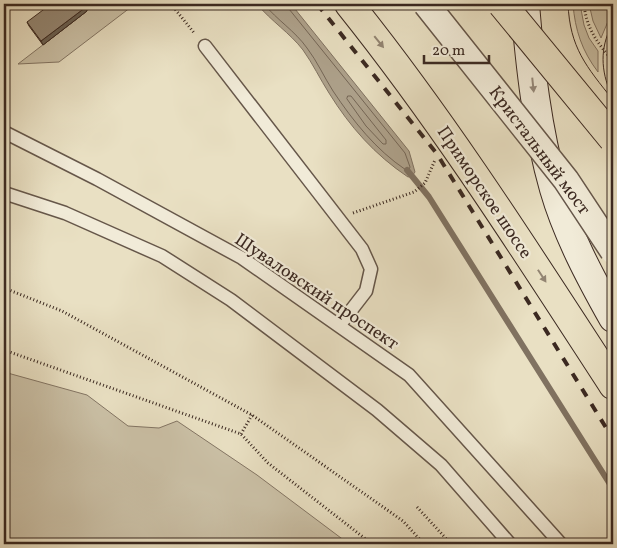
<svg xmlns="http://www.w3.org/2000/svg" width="617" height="548" viewBox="0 0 617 548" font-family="Vollkorn,serif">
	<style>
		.green { fill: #cbc1a7; stroke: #837564 }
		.water { fill: #aea28c; stroke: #807261 }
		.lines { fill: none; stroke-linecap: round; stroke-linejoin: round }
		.shore { stroke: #746656; stroke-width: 1 }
		.stream { stroke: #807261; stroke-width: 6 }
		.lane-casing { stroke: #66574a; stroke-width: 15 }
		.secondary-casing { stroke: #3b2921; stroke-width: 30 }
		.primary-casing { stroke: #3b2921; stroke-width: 30 }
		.path { stroke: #3b2921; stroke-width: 3; stroke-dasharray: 1 2.5; stroke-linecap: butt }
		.lane { stroke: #f1ebd8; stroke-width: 12 }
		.secondary { stroke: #f1ebd8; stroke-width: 28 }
		.primary { stroke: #e9e0c3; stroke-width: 28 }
		.tram { stroke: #3b2921; stroke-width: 1 }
		.rail { stroke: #3b2921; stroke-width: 4; stroke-dasharray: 9 9; stroke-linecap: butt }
		.street-bridge-casing { stroke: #66574a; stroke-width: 28; stroke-linecap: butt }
		.primary-bridge-casing { stroke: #3b2921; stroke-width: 30; stroke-linecap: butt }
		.street-bridge { stroke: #f1ebd8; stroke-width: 25 }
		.primary-bridge { stroke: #e9e0c3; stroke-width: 28 }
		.wall { fill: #807565; stroke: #3b2921 }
		.shaded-wall { fill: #685f52; stroke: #3b2921 }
		.building { fill: #958875; stroke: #3b2921 }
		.oneway { fill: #928472 }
		.oneway2 { fill: #968a7c }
		.labels { text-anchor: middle; stroke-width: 4.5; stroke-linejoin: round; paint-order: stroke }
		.street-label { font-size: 18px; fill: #3b2921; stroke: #f1ebd8 }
	</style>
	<rect width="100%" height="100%" fill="#e9e0c3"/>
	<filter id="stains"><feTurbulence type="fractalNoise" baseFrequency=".004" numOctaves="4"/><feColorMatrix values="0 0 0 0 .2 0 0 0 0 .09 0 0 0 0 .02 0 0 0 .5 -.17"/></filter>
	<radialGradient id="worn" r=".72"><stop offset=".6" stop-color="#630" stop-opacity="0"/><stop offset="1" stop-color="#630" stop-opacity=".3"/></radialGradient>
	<path class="green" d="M 82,4 L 135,4 L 59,62 L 18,64 L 87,11 Z
		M 573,4 L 580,4 L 584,25 L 589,38 L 598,51 L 598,72 C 582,51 575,30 573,4 Z
		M 589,4 L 613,4 L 613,14 L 609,19 L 601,38 L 593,21 Z
		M 4,372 L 87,395 L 128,426 L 159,428 L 177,421 L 257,475 L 349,544 L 4,544 Z"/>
	<path class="water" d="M 257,4 L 291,4 L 409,151 L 415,172 L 412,176 L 408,177 C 375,155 350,127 329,93 C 320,79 313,64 303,50 C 290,33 271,21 257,4 Z"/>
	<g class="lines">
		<path class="shore" d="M 264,4 C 277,20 295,31 307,48 C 317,61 324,77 333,91 C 353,121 376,150 406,170 L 409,170 L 410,167 L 405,153 L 289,9 L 287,4
			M 348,96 L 351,96 L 386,140 L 386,144 L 383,144 L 366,126 L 347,99 Z"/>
		<path class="stream" d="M 407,170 L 429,197 L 613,489"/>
		<defs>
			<path id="lane" d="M 205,46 L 362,249 L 371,269 L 366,291 L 339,326
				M 4,132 L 97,179 L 242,258 L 409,375 L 561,544
				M 4,193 L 65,213 L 162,256 L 231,300 L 377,410 L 441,465 L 510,544"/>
			<path id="secondary" d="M 525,4 C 530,66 537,129 554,189 C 567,234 590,277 613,318"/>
			<path id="primary" d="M 349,4 C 446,125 529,256 613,385"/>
		</defs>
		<use href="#lane" class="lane-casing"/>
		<use href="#secondary" class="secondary-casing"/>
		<use href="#primary" class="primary-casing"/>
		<path class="path" d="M 171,4 L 195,34
			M 584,4 C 586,28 598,44 613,61
			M 353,213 L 414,192 L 425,183 L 435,160
			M 4,288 L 62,311 L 252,415 L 403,521 L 424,544
			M 4,350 L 241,434 L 268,463 L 372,544
			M 241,434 L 252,415
			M 417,507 L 451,544"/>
		<use href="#lane" class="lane"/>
		<use href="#secondary" class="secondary"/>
		<use href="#primary" class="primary"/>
		<path class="tram" d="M 568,4 C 570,48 586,66 613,100
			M 609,89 C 600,66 601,44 613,23"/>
		<path class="rail" d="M 317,4 L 437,154 L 613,439"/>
		<defs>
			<path id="street-bridge" d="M 426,4 L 566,180 L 613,251"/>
			<path id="primary-bridge" d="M 502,4 L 613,139"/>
		</defs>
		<use href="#street-bridge" class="street-bridge-casing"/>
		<use href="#primary-bridge" class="primary-bridge-casing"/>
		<use href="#street-bridge" class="street-bridge"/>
		<use href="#primary-bridge" class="primary-bridge"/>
	</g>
	<path class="wall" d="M 86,7 L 87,11 L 43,45 L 29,26 L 27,22 Z"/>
	<path class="shaded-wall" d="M 86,7 L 87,11 L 43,45 L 41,41 Z
		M 4,29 L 7,37 L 4,44 Z"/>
	<path class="building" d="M 51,4 L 83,4 L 86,7 L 41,41 L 27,22 Z"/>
	<defs><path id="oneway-solid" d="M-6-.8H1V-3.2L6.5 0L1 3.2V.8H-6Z" transform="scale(1.25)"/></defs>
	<g class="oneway">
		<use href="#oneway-solid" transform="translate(379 42) rotate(51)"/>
		<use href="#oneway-solid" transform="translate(542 276) rotate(57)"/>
	</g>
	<use class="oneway2" href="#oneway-solid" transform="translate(533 85) rotate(84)"/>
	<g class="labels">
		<g class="street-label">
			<text transform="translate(540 150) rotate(53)" y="6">Кристальный мост</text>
			<text transform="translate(485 192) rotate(56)" y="6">Приморское шоссе</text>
			<text transform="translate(317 291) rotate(34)" y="6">Шуваловский проспект</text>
		</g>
	</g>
	<rect width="617" height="548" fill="none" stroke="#e9e0c3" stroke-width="20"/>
	<rect x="5" y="5" width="607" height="538" fill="none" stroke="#3b2921" stroke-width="2.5"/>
	<rect x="10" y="10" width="597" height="528" fill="none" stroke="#3b2921"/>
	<path d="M424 55v8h65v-8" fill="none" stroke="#3b2921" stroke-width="2.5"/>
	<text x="432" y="55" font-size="15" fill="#3b2921" stroke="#f1ebd8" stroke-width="4" paint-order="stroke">20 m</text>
	<rect width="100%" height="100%" filter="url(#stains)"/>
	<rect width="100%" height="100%" fill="url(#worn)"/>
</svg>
